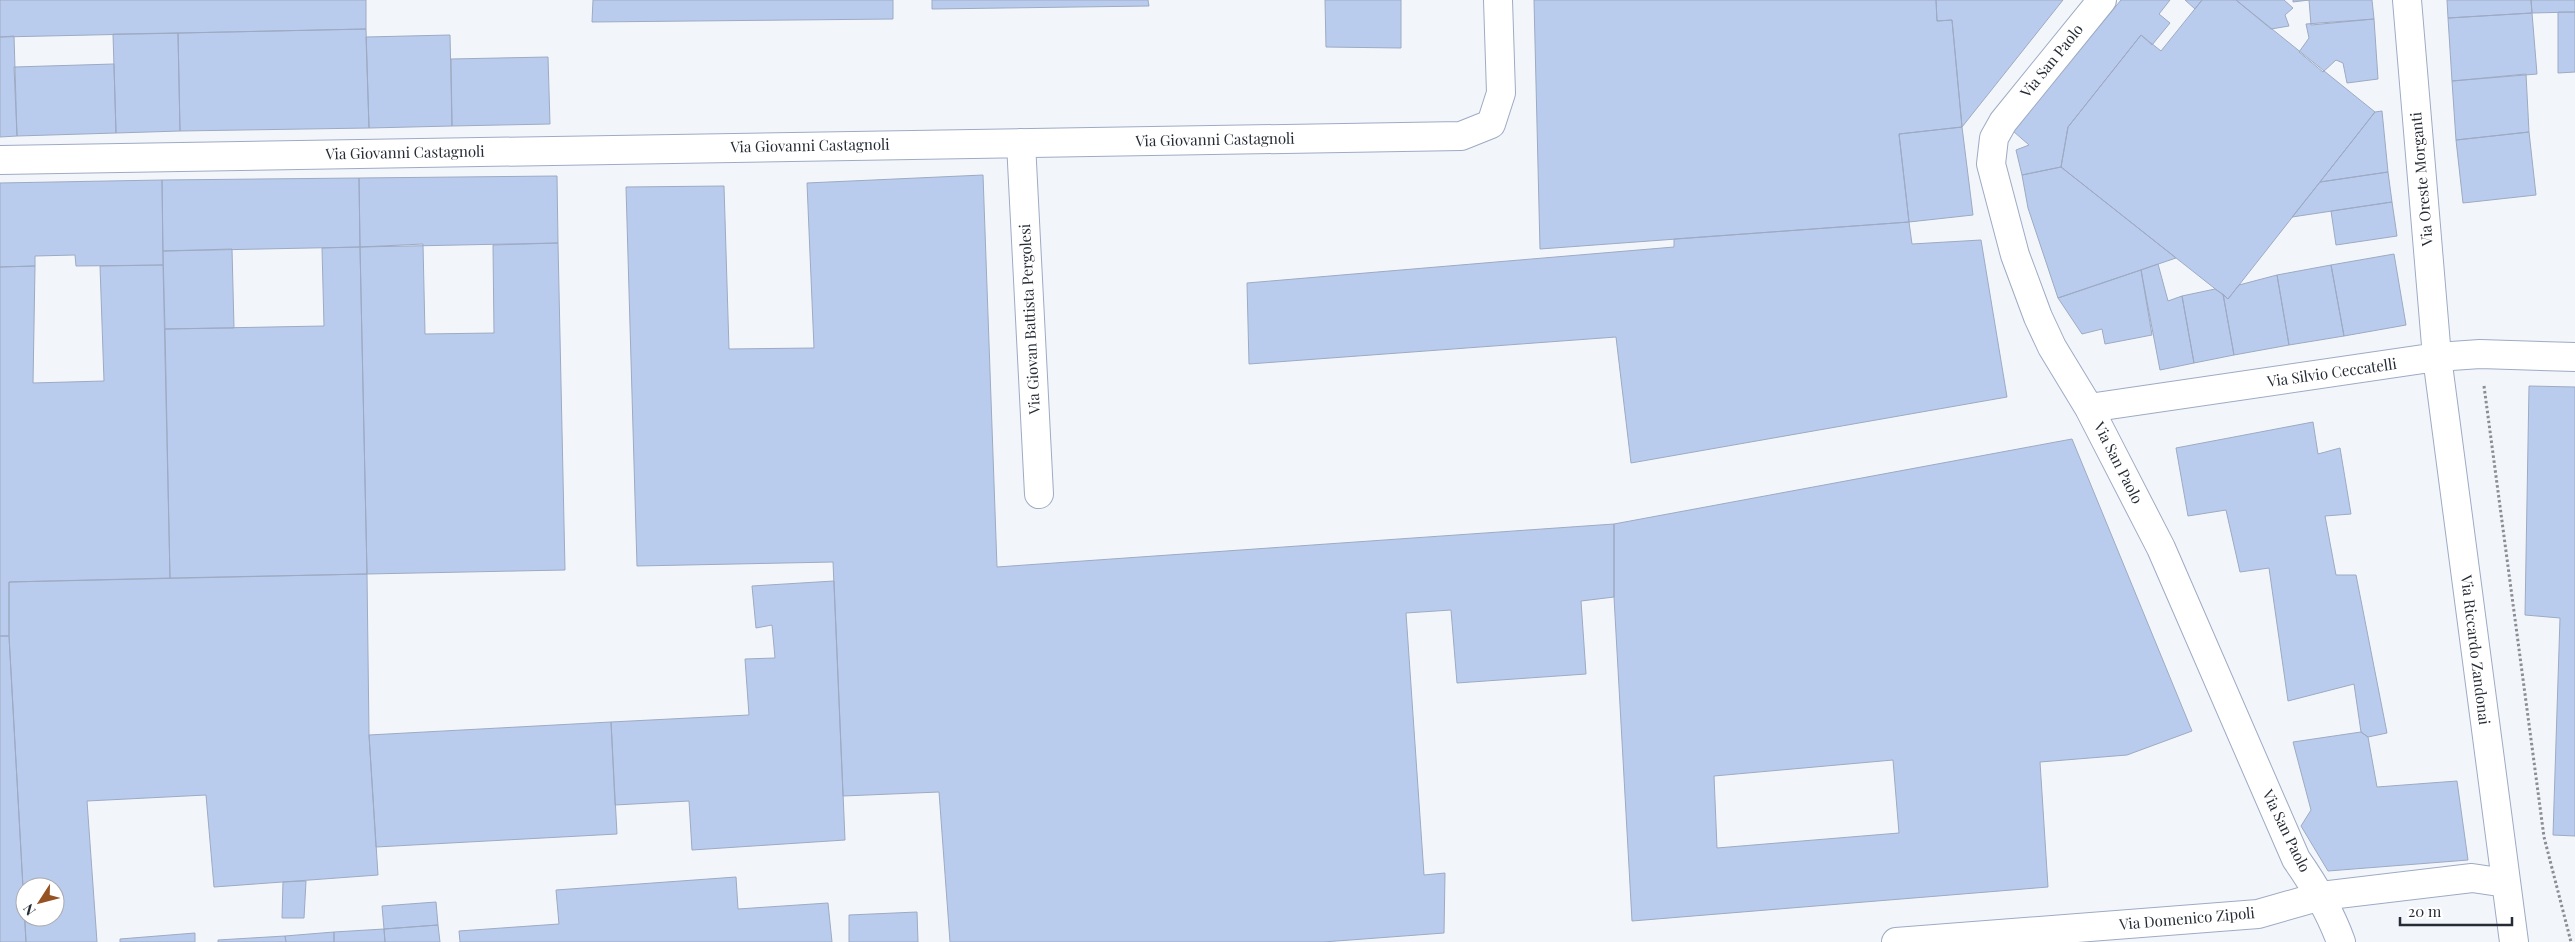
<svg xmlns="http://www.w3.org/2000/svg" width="2575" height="942" viewBox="0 0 2575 942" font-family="'Playfair Display',serif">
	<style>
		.building { fill: #bacced; stroke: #9daac3; fill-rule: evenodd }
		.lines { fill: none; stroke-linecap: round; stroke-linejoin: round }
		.minor-casing { stroke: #9eabc4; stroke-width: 30 }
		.path { stroke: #898d94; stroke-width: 3; stroke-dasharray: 2.5 2.5; stroke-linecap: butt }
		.minor { stroke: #fff; stroke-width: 28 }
		.labels { text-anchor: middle; stroke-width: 4; stroke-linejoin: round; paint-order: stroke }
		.street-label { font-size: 15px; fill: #262c35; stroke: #fff }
	</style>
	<rect width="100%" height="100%" fill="#f2f5fa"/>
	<path class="building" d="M 0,0 L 366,0 L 366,29 L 0,37 Z
		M 593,0 L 893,0 L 893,19 L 592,22 Z
		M 932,0 L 1148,0 L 1149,6 L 932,9 Z
		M 1325,0 L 1401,0 L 1401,48 L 1326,47 Z
		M 1534,0 L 1936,0 L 1937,21 L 1952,20 L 1962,127 L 1899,134 L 1909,222 L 1540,249 Z
		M 1936,0 L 2063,0 L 1962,127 L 1952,20 L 1937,21 Z
		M 2121,0 L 2170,0 L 2159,14 L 2170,23 L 2152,45 L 2141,35 L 2068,127 L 2061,167 L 2022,175 L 2016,150 L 2029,145 L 2013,131 Z
		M 2185,0 L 2202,0 L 2195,9 Z
		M 2202,0 L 2236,0 L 2375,112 L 2228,299 L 2061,167 L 2068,127 L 2141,35 L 2161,51 Z
		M 2236,0 L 2284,0 L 2293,8 L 2285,15 L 2289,26 L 2271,29 Z
		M 2293,0 L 2372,0 L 2374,19 L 2311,25 L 2309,0 L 2293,2 Z
		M 2447,0 L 2531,0 L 2532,13 L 2448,18 Z
		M 2531,0 L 2575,0 L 2575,12 L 2532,13 Z
		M 2558,12 L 2575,12 L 2575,72 L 2558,73 Z
		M 2532,13 L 2537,74 L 2452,81 L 2448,18 Z
		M 2374,19 L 2378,79 L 2347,83 L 2343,63 L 2336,60 L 2323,72 L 2299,52 L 2309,38 L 2306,24 Z
		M 366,29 L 369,128 L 180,131 L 178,33 Z
		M 178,33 L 180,131 L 116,133 L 113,34 Z
		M 450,35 L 452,126 L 369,128 L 366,37 Z
		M 14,36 L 17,136 L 0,137 L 0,37 Z
		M 548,57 L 550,124 L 452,126 L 451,59 Z
		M 114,64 L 116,133 L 17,136 L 14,67 Z
		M 2526,74 L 2529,132 L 2456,140 L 2452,81 Z
		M 2382,111 L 2388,172 L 2320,182 L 2375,112 Z
		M 1962,127 L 1973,215 L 1909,222 L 1899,134 Z
		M 2529,132 L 2536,195 L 2463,203 L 2456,140 Z
		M 2061,167 L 2176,258 L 2058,298 L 2028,208 L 2022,175 Z
		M 2388,172 L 2392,202 L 2292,217 L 2320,182 Z
		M 983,175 L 997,567 L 1614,524 L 1614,597 L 1581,601 L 1586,674 L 1457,683 L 1451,610 L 1406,613 L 1424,875 L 1445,873 L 1444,933 L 1323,942 L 950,942 L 939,792 L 843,796 L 833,562 L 637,566 L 626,187 L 724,186 L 729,349 L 814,348 L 807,183 Z
		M 557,176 L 558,243 L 360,247 L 359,178 Z
		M 359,178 L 360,247 L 163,251 L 162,180 Z
		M 162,180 L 163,265 L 76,266 L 75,255 L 35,256 L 35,266 L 0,267 L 0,183 Z
		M 2392,202 L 2397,236 L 2336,245 L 2331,211 Z
		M 1909,222 L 1912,244 L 1981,240 L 2007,397 L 1631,463 L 1616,337 L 1249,364 L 1247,283 L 1674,247 L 1674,239 Z
		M 558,243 L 565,570 L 367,574 L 360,247 L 423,244 L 425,334 L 494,333 L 493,245 Z
		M 360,247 L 367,574 L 170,578 L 165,329 L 324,326 L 322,248 Z
		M 232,249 L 234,328 L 165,329 L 163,251 Z
		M 2394,254 L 2406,325 L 2344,336 L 2331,265 Z
		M 2158,264 L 2168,301 L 2182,296 L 2194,363 L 2160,370 L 2141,270 Z
		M 163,265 L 170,578 L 9,582 L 9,636 L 0,636 L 0,267 L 35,266 L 33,383 L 104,381 L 100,266 Z
		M 2331,265 L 2344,336 L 2289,345 L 2277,275 Z
		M 2141,270 L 2152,335 L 2105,344 L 2102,329 L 2082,334 L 2058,298 Z
		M 2277,275 L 2289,345 L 2234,355 L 2223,294 L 2228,299 L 2239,285 Z
		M 2215,289 L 2223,294 L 2234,355 L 2194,363 L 2182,296 Z
		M 2529,386 L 2575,387 L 2575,836 L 2553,835 L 2560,618 L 2525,615 Z
		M 2313,422 L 2318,454 L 2340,448 L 2351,514 L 2325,516 L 2336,575 L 2356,575 L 2387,733 L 2368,737 L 2361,732 L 2354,684 L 2288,701 L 2269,568 L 2240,572 L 2226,510 L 2188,516 L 2176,448 Z
		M 2072,439 L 2192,731 L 2127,755 L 2040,762 L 2048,887 L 1632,921 L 1614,597 L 1614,524 ZM 1893,760 L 1899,833 L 1717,848 L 1714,776 Z
		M 367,574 L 369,735 L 378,875 L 214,887 L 206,795 L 87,801 L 97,942 L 26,942 L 9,636 L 9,582 ZM 25,887 L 55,887 L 55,917 L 25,917 Z
		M 834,581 L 845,840 L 692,850 L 689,801 L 615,805 L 611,722 L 749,715 L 745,659 L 775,658 L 772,625 L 756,628 L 752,586 Z
		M 0,636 L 9,636 L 26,942 L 0,942 Z
		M 611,722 L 617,834 L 376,847 L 369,735 Z
		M 2361,732 L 2368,737 L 2377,787 L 2457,781 L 2468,860 L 2328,871 L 2301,826 L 2311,810 L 2293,742 Z
		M 736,877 L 738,909 L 828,903 L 832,942 L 460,942 L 459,931 L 559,924 L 556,890 Z
		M 306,881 L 304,918 L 282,918 L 283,882 Z
		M 436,902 L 438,925 L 384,929 L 382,906 Z
		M 917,912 L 918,942 L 849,942 L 849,915 Z
		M 438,925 L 440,942 L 385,942 L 384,929 Z
		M 384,929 L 385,942 L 334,942 L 334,932 Z
		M 334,932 L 334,942 L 286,942 L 285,936 Z
		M 195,933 L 195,942 L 120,942 L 120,939 Z
		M 285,936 L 286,942 L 218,942 L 218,940 Z"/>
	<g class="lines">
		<defs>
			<path id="minor" d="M 2102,0 L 2003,122 L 1994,138 L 1991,164 L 2015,255 L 2038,317 L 2052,347 L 2089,408 L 2161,548 L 2296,859 C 2315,886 2330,911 2341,942
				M 2407,0 L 2437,357 L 2514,942
				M 1021,143 L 1039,494
				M 0,160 L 1461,136 L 1491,124 L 1501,93 L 1498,0
				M 2089,408 L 2437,357 L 2480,354 L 2575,357
				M 1896,942 L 2258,914 L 2321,896 L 2472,878 L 2506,883"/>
		</defs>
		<use href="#minor" class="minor-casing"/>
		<path class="path" d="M 2484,386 L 2544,837 L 2571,942"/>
		<use href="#minor" class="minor"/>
	</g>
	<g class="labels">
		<g class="street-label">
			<text transform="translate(2052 61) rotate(-51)" y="5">Via San Paolo</text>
			<text transform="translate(1215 140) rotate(-1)" y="5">Via Giovanni Castagnoli</text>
			<text transform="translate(810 146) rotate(-1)" y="5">Via Giovanni Castagnoli</text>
			<text transform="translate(405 153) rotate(-1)" y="5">Via Giovanni Castagnoli</text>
			<text transform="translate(2422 179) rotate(-95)" y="5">Via Oreste Morganti</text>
			<text transform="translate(1030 319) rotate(-93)" y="5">Via Giovan Battista Pergolesi</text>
			<text transform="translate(2332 373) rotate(-8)" y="5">Via Silvio Ceccatelli</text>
			<text transform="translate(2118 463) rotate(63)" y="5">Via San Paolo</text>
			<text transform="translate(2475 650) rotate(83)" y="5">Via Riccardo Zandonai</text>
			<text transform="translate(2286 831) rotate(64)" y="5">Via San Paolo</text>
			<text transform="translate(2187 919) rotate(-5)" y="5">Via Domenico Zipoli</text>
		</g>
	</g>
	<g transform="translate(40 902) rotate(234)"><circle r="24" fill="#ffffff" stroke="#a8abae"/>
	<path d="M0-4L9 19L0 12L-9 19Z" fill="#955222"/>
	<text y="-8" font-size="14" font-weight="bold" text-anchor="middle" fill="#262c35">N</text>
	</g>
	<path d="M2400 917v8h112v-8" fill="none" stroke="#262c35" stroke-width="2.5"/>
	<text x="2408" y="917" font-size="15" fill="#262c35" stroke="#ffffff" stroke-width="4" paint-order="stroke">20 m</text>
</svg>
